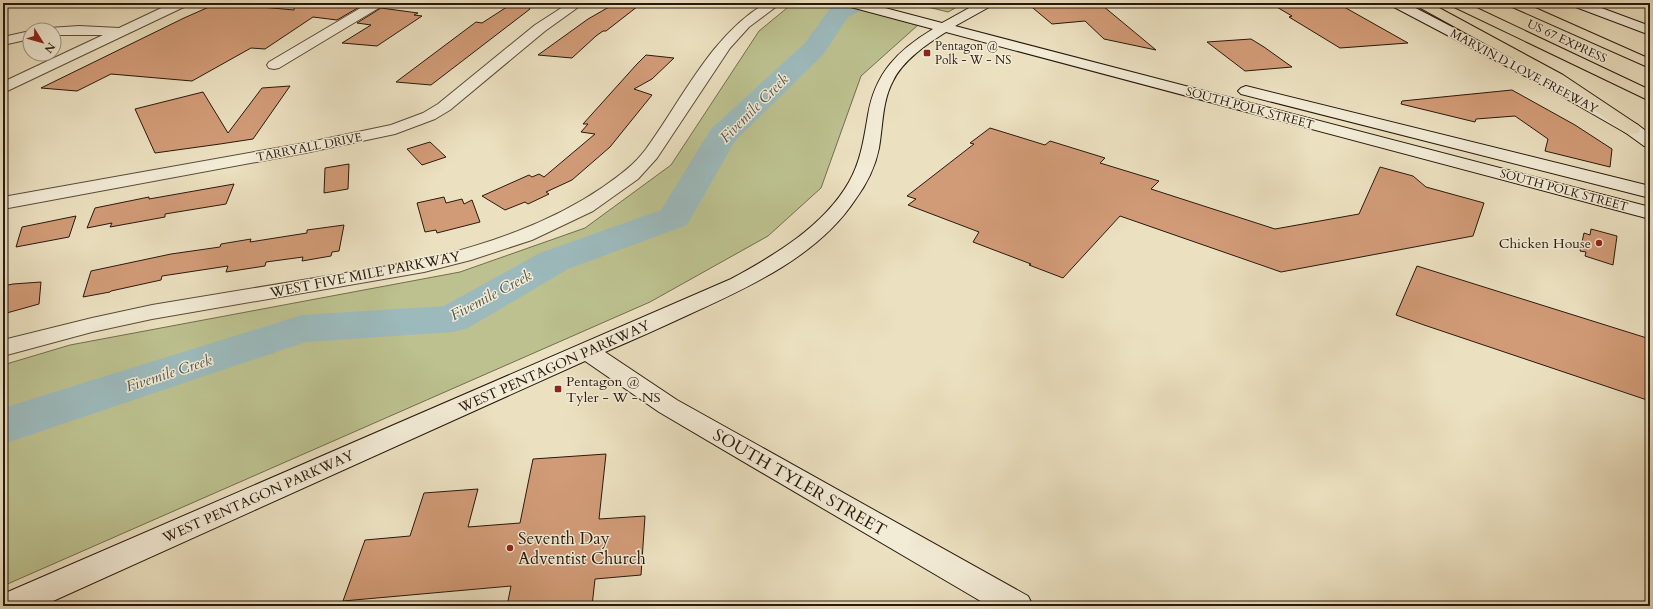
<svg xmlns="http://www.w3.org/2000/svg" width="1653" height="609" viewBox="0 0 1653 609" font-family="Cardo,serif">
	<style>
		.green { fill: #bcc18f; stroke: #726d4d }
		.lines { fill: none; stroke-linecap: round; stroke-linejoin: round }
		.river { fill: #9cbabc; fill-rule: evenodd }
		.building { fill: #d19b77; stroke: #29190b }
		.street-casing { stroke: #5a4b38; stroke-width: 2 }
		.secondary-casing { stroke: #29190b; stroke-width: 2 }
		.primary-casing { stroke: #29190b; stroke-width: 2 }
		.highway-casing { stroke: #29190b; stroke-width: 2 }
		.street { fill: #f2ebd6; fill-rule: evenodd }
		.secondary { fill: #f2ebd6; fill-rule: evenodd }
		.primary { fill: #ebe0c0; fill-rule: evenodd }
		.highway { fill: #ebe0c0; fill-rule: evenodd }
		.poi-dot { fill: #8f2418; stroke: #f2ebd6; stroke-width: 1.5 }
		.labels { text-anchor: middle; stroke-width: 3; stroke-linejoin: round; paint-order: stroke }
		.far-street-label { font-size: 12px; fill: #29190b; stroke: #f2ebd6 }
		.far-poi-label { font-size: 12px; fill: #29190b; stroke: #f2ebd6; text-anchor: start }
		.poi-label { font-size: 14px; fill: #29190b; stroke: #f2ebd6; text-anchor: end }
		.street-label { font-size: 14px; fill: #29190b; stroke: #f2ebd6 }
		.water-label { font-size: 15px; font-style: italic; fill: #515149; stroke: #f2ebd6 }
		.near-street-label { font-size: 17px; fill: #29190b; stroke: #f2ebd6 }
		.near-poi-label { font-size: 17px; fill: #29190b; stroke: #f2ebd6; text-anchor: start }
	</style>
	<rect width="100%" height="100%" fill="#ebe0c0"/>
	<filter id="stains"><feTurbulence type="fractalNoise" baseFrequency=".005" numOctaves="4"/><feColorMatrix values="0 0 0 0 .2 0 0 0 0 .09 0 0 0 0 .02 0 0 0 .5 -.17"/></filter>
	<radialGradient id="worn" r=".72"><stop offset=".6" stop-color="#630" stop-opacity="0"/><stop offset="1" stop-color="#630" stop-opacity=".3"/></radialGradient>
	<path class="green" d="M 793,3 L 816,3 L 852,13 L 855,8 L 918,25 L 861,76 L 821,188 L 768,236 L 650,302 L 3,586 L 3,365 L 70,345 L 460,272 L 585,228 L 671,165 L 759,31 Z
		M 912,3 L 964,3 L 948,12 Z"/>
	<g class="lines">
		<path class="river" d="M 839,3 L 871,3 L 867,8 L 848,17 L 823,55 L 735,141 L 687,225 L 568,269 L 468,328 L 453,332 L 306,342 L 3,444 L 3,408 L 302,315 L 444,306 L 540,253 L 661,210 L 711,129 L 805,43 L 831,7 Z"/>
	</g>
	<path class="building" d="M 218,3 L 294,10 L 294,3 L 341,3 L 361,6 L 337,20 L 313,17 L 265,49 L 251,48 L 192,81 L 111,74 L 77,91 L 41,88 L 184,18 Z
		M 513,3 L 526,3 L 530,9 L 431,85 L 396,82 L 476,22 L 482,23 Z
		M 616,3 L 642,3 L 606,31 L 603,31 L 596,36 L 572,58 L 538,55 L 588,19 Z
		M 1027,3 L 1097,3 L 1103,6 L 1156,50 L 1104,39 L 1085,21 L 1052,24 Z
		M 1316,3 L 1337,3 L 1408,43 L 1340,48 L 1289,17 L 1292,16 L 1275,6 Z
		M 381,8 L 418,13 L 414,15 L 422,16 L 377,46 L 342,43 L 371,25 L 357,23 Z
		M 1251,39 L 1264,47 L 1292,67 L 1245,71 L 1207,42 Z
		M 646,55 L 674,58 L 652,79 L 634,89 L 652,95 L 610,147 L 572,180 L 546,192 L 549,194 L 528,204 L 525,202 L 505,210 L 482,196 L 529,175 L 532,177 L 539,174 L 544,177 L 595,134 L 581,132 L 588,124 L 583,124 L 637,64 Z
		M 290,86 L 253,139 L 220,144 L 155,153 L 135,109 L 203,92 L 228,133 L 262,88 Z
		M 1512,90 L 1575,125 L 1612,149 L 1610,167 L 1545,151 L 1548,139 L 1515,116 L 1476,119 L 1475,122 L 1401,104 L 1402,101 Z
		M 990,128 L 1045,145 L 1050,141 L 1105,158 L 1100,163 L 1159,181 L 1151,189 L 1275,229 L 1359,214 L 1380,167 L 1413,176 L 1426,187 L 1484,203 L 1473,236 L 1281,272 L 1120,216 L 1063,278 L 1029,265 L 1031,264 L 973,242 L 979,232 L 908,205 L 916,199 L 907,196 L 974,144 L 970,143 Z
		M 430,142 L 446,157 L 422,165 L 407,149 Z
		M 349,164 L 348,189 L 324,193 L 325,168 Z
		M 234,184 L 226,204 L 165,214 L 165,217 L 110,227 L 112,223 L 87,228 L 95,208 L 149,197 L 149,199 Z
		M 444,197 L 446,203 L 462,199 L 464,204 L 472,200 L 480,222 L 437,233 L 436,230 L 425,232 L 417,203 Z
		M 76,216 L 69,237 L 16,247 L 22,227 Z
		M 344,225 L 339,251 L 332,252 L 331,256 L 302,261 L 303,257 L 266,262 L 265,266 L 226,272 L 228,266 L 162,276 L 161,280 L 111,291 L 110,292 L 83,297 L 91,271 L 171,254 L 220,247 L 221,244 L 251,239 L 250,242 L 307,233 L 307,230 Z
		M 1591,229 L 1617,236 L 1613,265 L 1585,256 L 1586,252 L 1580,251 L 1584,233 L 1590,235 Z
		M 1417,266 L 1650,339 L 1650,401 L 1424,325 L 1396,315 Z
		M 41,282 L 39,304 L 3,314 L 3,286 L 13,284 Z
		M 606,454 L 599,519 L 645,516 L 641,575 L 595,579 L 592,606 L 507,606 L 511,586 L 343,601 L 365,540 L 410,536 L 424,493 L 478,489 L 468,527 L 520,523 L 533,459 Z"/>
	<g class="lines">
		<defs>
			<path id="street" d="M 172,3 L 188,3 L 186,6 L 3,93 L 3,82 L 103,35 L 54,35 L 54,30 L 48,30 L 49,28 L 79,26 L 119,28 Z
				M 369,3 L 384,3 L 382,6 L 279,68 L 274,69 L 269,68 L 267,65 L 269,62 Z
				M 569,3 L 584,3 L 545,31 L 450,110 L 435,119 L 395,134 L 305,153 L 3,209 L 3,197 L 305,143 L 391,125 L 423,113 L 438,104 L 535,25 Z
				M 766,3 L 781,3 L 749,27 L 730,48 L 657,158 L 638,179 L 593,211 L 532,240 L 471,260 L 424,272 L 152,319 L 92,332 L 3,356 L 3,340 L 92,318 L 152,305 L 424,260 C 487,244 549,224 603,187 C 619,176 634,165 646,149 C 682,100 711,35 766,3 Z
				M 30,31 L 30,39 L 3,45 L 3,37 Z"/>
			<path id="secondary" d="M 845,3 L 866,3 L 942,23 L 978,3 L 993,3 L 991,6 L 955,26 L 1650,207 L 1650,219 L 946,32 C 927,44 903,60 893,81 C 882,101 883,126 879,148 C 875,168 866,185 855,200 C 818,256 749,287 690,314 C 662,327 633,340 605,352 L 677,400 L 1028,596 L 1033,606 L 989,606 L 659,412 L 585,361 L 42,606 L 3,606 L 3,594 L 731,279 C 775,255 824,226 849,182 C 861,161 864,138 868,115 C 875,73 898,50 933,29 L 847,6 Z
				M 1390,3 L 1406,3 L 1554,80 L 1638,125 L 1650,134 L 1650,147 L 1644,146 L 1626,133 L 1544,86 L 1392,6 Z
				M 1571,3 L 1588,3 L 1650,26 L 1650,35 L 1573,6 Z
				M 1246,86 L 1650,186 L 1650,198 L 1241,94 L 1238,91 L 1241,88 Z"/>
			<path id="primary" d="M 3,3 L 10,3 L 8,6 L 4,7 Z"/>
			<path id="highway" d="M 1415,3 L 1430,3 L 1563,75 L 1638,125 L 1640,129 L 1638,133 L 1632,134 L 1626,133 L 1553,81 L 1417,6 Z
				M 1450,3 L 1466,3 L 1650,90 L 1650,101 L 1452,6 Z
				M 1508,3 L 1524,3 L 1650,59 L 1650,68 L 1510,6 Z"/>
		</defs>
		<use href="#street" class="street-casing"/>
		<use href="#secondary" class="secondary-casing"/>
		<use href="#primary" class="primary-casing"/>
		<use href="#highway" class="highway-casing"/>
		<use href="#street" class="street"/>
		<use href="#secondary" class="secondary"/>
		<use href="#primary" class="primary"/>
		<use href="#highway" class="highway"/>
	</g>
	<g class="poi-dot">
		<rect x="923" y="49" width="8" height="8" rx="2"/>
		<circle cx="1599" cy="243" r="4"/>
		<rect x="554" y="385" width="8" height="8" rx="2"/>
		<circle cx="510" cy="548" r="4"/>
	</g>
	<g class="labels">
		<g class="far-street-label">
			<text transform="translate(1567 41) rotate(25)" y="4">US 67 EXPRESS</text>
			<text transform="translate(1524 71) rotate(28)" y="4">MARVIN D LOVE FREEWAY</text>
			<text transform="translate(1250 108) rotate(15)" y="4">SOUTH POLK STREET</text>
			<text transform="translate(309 147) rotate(-11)" y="4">TARRYALL DRIVE</text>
			<text transform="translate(1564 190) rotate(15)" y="4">SOUTH POLK STREET</text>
		</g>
		<g class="far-poi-label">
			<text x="935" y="50">Pentagon @<tspan x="935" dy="14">Polk - W - NS</tspan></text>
		</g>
		<g class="poi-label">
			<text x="1591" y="248">Chicken House</text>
			<text x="566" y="386" text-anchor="start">Pentagon @<tspan x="566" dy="16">Tyler - W - NS</tspan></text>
		</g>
		<g class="street-label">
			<text transform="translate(365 274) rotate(-11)" y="5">WEST FIVE MILE PARKWAY</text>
			<text transform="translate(554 366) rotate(-24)" y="5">WEST PENTAGON PARKWAY</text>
			<text transform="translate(258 496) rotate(-24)" y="5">WEST PENTAGON PARKWAY</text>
		</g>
		<g class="water-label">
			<text transform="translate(754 108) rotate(-45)" y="5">Fivemile Creek</text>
			<text transform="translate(491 295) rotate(-28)" y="5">Fivemile Creek</text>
			<text transform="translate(169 373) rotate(-18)" y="5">Fivemile Creek</text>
		</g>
		<g class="near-street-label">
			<text transform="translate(800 482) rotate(30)" y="6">SOUTH TYLER STREET</text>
		</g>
		<g class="near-poi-label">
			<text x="518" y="544">Seventh Day<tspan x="518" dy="20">Adventist Church</tspan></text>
		</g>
	</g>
	<rect width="1653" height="609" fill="none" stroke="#ebe0c0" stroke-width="16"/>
	<rect x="4" y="4" width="1645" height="601" fill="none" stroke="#29190b" stroke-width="2"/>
	<rect x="8" y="8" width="1637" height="593" fill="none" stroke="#29190b"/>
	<g transform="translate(42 42) rotate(127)"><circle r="19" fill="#f2ebd6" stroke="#a29785"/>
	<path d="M0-3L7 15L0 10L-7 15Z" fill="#8f2418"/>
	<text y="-6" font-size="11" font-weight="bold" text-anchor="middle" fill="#29190b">N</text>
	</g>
	<rect width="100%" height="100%" filter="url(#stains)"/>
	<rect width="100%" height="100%" fill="url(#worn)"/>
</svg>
